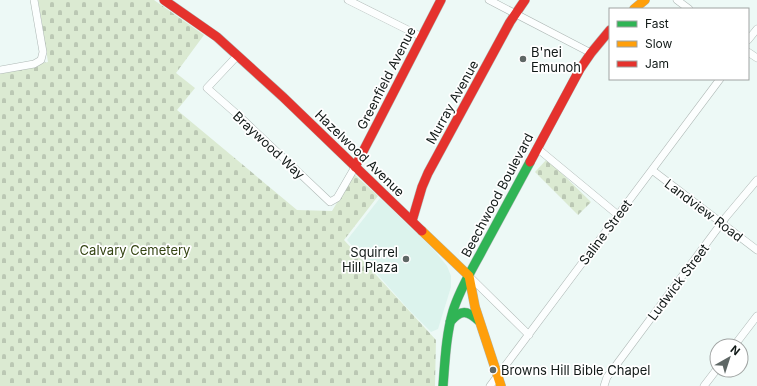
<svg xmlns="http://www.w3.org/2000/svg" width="757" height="386" viewBox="0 0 757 386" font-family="Inter,sans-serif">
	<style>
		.built { fill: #dcf3ed }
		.cemetery { fill: url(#cemetery-stones) }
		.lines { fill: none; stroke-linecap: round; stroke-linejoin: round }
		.street-casing { stroke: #aeb8b5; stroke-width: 8 }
		.fast-casing { stroke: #aeb8b5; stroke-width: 10 }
		.slow-casing { stroke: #aeb8b5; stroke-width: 10 }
		.jam-casing { stroke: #aeb8b5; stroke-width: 10 }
		.street { stroke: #fcfefe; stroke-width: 7 }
		.fast { stroke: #30b455; stroke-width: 9 }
		.slow { stroke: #ff9f0a; stroke-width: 9 }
		.jam { stroke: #e5322d; stroke-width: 9 }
		.poi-dot { fill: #5e6765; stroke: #fff; stroke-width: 1.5 }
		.labels { text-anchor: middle; stroke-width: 3.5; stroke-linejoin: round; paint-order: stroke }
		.poi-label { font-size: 13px; fill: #111917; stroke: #fff; text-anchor: start }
		.street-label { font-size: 13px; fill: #111917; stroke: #fff }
		.park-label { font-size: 13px; fill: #344413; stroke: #fff }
	</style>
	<defs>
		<pattern id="cemetery-stones" width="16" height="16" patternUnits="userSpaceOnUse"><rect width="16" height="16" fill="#dbead2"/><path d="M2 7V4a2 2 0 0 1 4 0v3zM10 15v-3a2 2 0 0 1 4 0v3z" fill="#bbc8b4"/></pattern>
	</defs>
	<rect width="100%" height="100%" fill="#edf9f6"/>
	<path class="built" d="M 380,198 L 434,250 L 447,266 L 451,276 L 451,287 L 438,329 L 431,332 L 409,310 L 347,240 Z"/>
	<path class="cemetery" d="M 38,0 L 154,0 L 204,35 L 176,73 L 195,88 L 177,110 L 297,210 L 332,211 L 354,174 L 378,196 L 344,240 L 436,340 L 435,386 L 0,386 L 0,71 L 48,62 Z
		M 547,159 L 591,202 L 578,215 L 535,172 Z"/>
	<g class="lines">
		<defs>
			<path id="street" d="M 348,0 L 422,37
				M 489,0 L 591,53
				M 677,0 L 689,9
				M 748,40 L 757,29
				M 748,52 L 757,58
				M 237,56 L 207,88 L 239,116 L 330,202 L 337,198 L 355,167
				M 0,70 L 34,64 L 41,60 L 43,52 L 34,0
				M 537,148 L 618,215
				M 652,170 L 757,250
				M 469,276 L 529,335
				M 734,346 L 757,316
				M 490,386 L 720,79
				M 604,386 L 607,377 L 611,372 L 726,217 L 757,180
				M 704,386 L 717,369"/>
			<path id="fast" d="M 450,322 C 461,309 467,310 479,321
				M 443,386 C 445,361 446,335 453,311 C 460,288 473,268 484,247 C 499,219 515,190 530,162"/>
			<path id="slow" d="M 634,9 L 645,0
				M 422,231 L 469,276 L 475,307 L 501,386"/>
			<path id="jam" d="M 164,0 L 217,37 L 283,97 L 422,231
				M 530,162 L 580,69 L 591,53 L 610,30
				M 355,167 L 441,0
				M 412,221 L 422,187 L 428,173 L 510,22 L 525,0"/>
		</defs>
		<use href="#street" class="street-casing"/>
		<use href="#fast" class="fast-casing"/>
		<use href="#slow" class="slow-casing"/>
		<use href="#jam" class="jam-casing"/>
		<use href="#street" class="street"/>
		<use href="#fast" class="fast"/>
		<use href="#slow" class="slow"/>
		<use href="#jam" class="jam"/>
	</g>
	<g class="poi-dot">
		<circle cx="523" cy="59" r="4"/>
		<circle cx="406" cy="259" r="4"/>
		<circle cx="493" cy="370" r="4"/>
	</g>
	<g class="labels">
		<g class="poi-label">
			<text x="531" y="57">B'nei<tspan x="531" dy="15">Emunoh</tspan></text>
			<text x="398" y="257" text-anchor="end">Squirrel<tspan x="398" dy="15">Hill Plaza</tspan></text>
			<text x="501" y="375">Browns Hill Bible Chapel</text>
		</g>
		<g class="street-label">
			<text transform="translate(386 78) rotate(-63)" y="5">Greenfield Avenue</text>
			<text transform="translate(452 102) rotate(-61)" y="5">Murray Avenue</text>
			<text transform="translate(269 145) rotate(43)" y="5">Braywood Way</text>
			<text transform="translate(360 153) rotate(44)" y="5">Hazelwood Avenue</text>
			<text transform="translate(497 195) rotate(-62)" y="5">Beechwood Boulevard</text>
			<text transform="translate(704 210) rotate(37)" y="5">Landview Road</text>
			<text transform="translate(605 232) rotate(-53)" y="5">Saline Street</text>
			<text transform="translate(678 282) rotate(-53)" y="5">Ludwick Street</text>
		</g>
		<g class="park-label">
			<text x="135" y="255">Calvary Cemetery</text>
		</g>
	</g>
	<rect x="609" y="8" width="140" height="72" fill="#ffffff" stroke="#a0a3a2"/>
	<rect x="617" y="21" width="20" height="6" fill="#30b455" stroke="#a0a3a2"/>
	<text x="645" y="28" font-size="12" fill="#111917">Fast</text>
	<rect x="617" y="41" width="20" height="6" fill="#ff9f0a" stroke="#a0a3a2"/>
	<text x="645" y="48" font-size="12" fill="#111917">Slow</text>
	<rect x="617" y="61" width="20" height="6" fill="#e5322d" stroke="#a0a3a2"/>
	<text x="645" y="68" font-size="12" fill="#111917">Jam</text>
	<g transform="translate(729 358) rotate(39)"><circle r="19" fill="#ffffff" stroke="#a0a3a2"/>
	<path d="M0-3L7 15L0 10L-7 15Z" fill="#5e6765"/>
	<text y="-6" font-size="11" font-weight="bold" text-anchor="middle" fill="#111917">N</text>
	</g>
</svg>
